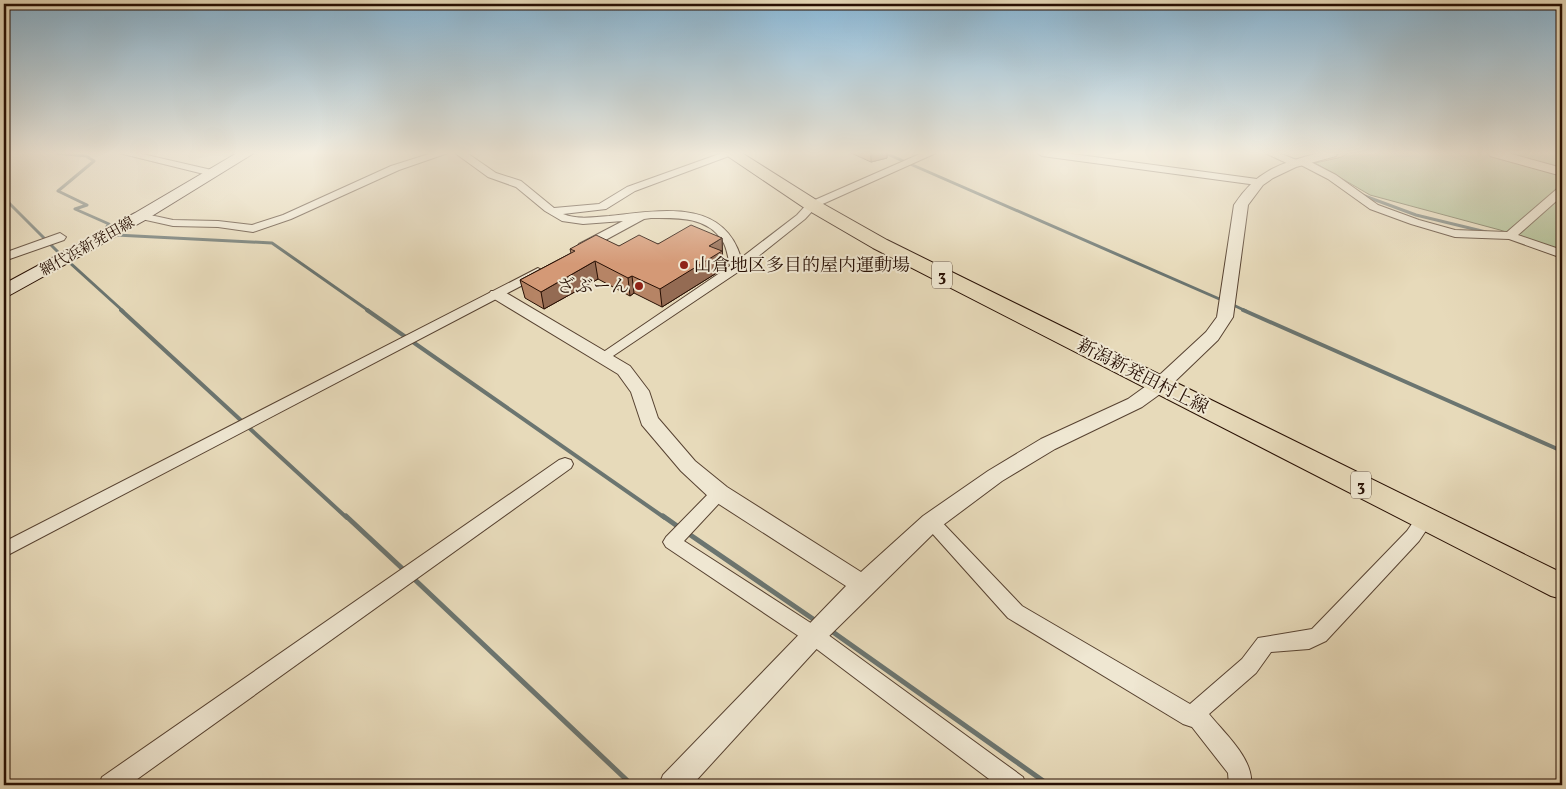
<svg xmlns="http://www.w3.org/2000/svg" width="1566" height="789" viewBox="0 0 1566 789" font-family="Vollkorn,'Noto Serif JP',serif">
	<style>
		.green { fill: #afc195; stroke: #6b684c }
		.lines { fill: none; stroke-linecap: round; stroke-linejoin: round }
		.stream-far2 { stroke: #6b7570; stroke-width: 3 }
		.stream-far1 { stroke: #6b7570; stroke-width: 4 }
		.stream { stroke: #6b7570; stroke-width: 5 }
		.minor-casing { stroke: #574231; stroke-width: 2 }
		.tertiary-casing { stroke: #574231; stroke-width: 2 }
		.secondary-casing { stroke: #270f03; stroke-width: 2 }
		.primary-casing { stroke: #270f03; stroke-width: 2 }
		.minor { fill: #efe7d2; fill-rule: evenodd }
		.tertiary { fill: #efe7d2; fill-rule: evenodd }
		.secondary { fill: #efe7d2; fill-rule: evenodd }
		.primary { fill: #e7daba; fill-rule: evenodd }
		.wall { fill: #b68465; stroke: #270f03 }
		.shaded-wall { fill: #946b53; stroke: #270f03 }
		.building { fill: #d49976; stroke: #270f03 }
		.poi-dot { fill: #8f2418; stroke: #efe7d2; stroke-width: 2 }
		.labels { text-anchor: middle; stroke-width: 4; stroke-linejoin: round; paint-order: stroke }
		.far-street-label { font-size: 15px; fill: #270f03; stroke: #efe7d2 }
		.shield { fill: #efe7d2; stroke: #635041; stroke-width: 1 }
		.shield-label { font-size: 16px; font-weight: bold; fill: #270f03 }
		.poi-label { font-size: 18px; fill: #270f03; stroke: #efe7d2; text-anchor: start }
		.street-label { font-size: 18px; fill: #270f03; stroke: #efe7d2 }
	</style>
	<rect width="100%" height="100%" fill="#e7daba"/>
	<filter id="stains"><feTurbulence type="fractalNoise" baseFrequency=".004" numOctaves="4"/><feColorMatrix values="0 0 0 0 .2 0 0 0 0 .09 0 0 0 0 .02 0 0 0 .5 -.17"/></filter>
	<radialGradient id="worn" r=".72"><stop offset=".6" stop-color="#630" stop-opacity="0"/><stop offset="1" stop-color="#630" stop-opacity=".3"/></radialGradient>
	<path class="green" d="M 1348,153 L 1562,153 L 1562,251 L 1500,230 L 1370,195 L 1315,163 L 1342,157 Z"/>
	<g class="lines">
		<path class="stream-far2" d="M 56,153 L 86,156 L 94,161 L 58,191 L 87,205 L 75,209 L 109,224 L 103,232
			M 885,153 L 1224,301
			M 1362,195 L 1416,215 L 1486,232
			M 4,198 L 58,252 L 123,311
			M 116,235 L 272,243 L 369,311
			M 1231,304 L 1246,311"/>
		<path class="stream-far1" d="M 121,310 L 347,518
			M 367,310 L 665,518
			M 1243,310 L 1562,451"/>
		<path class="stream" d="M 346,516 L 405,571
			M 663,516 L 680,528
			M 686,532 L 816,621
			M 412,577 L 632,785
			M 830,630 L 1049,785"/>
		<defs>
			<path id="minor" d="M 119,153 L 138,153 L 216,171 L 217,173 L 212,176 Z
				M 432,153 L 448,153 L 399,170 L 291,219 L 253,232 L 218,227 L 173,226 L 137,218 L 135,216 L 141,213 L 173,220 L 218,221 L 252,225 L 283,215 L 391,166 Z
				M 455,153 L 467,153 L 496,173 L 521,181 L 554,208 L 599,204 L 627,187 L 722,153 L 737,153 L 635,191 L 606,209 L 563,214 C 577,220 595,217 609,216 C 658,211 723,197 741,258 L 797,215 L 808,203 L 922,153 L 936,153 L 816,207 L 805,219 L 741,270 L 604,362 L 599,361 L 597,358 L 599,355 L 730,266 C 728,258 727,247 722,240 C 706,216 676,218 651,218 L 644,219 L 587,250 L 579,250 L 577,247 L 579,244 L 623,221 L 583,224 L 562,221 L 545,211 L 516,187 L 488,177 Z
				M 1037,153 L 1065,153 L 1257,179 L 1262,182 L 1257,185 L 1042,156 Z
				M 1265,153 L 1279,153 L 1299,161 L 1307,160 L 1336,175 L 1378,205 L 1419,220 L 1455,230 L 1507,232 L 1558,188 L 1562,187 L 1562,196 L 1518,235 L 1562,250 L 1562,258 L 1509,239 L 1455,237 L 1411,224 L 1370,209 L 1328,179 L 1301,165 L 1293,166 Z
				M 60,233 L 66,237 L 64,240 L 4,261 L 4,253 Z
				M 538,268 L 544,272 L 542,275 L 4,557 L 4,542 Z
				M 565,458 L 571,460 L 573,464 L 571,468 L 129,785 L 99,785 L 102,777 L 559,460 Z
				M 719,487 L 725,489 L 728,493 L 725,497 L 684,541 L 820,629 L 1023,777 L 1026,785 L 997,785 L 806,641 L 666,547 L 663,542 L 666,537 L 713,489 Z
				M 1426,510 L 1432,512 L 1435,517 L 1419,541 L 1326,641 L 1309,649 L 1271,652 L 1256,673 L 1209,714 C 1225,734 1254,759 1251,785 L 1229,785 L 1228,773 L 1192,727 L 1183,724 L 1008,618 L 922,522 L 925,517 L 931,515 L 937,517 L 1022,606 L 1190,704 L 1242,659 L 1258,638 L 1312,629 L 1407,531 L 1420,512 Z"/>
			<path id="tertiary" d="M 1318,153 L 1338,153 L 1336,156 L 1296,167 L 1273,178 L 1263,185 L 1248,205 L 1233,317 L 1218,340 L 1167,389 L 1142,407 L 1055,449 L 1002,481 L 939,528 L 822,643 L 692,785 L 659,785 L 663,775 L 846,586 L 711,499 L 681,471 L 642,425 L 631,392 L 618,374 L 491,297 L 489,294 L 491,291 L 503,291 L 630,366 L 649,391 L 658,418 L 695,461 L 727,487 L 861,572 L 923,516 L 988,471 L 1041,439 L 1128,399 L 1153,381 L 1206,332 L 1217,317 L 1234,205 C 1257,170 1279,164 1318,153 Z
				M 1488,153 L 1508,153 L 1562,168 L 1562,176 L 1490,156 Z"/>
			<path id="secondary" d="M 237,153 L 254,153 L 147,219 L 10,295 L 4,296 L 4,284 L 135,213 Z"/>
			<path id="primary" d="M 723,153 L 742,153 L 818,201 L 887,240 L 1562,573 L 1562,599 L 1551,596 L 873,248 L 806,209 Z"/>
		</defs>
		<use href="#minor" class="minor-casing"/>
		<use href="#tertiary" class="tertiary-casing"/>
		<use href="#secondary" class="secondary-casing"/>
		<use href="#primary" class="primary-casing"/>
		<use href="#minor" class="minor"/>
		<use href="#tertiary" class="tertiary"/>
		<use href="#secondary" class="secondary"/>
		<use href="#primary" class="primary"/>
	</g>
	<path class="wall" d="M 851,153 L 887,153 L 887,158 L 871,162 Z
		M 722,238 L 723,269 L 662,307 L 634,293 L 630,296 L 598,279 L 544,309 L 525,298 L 520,280 L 571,253 L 570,249 L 658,244 Z"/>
	<path class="shaded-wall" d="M 871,153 L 887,153 L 887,158 L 871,162 Z
		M 722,238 L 723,269 L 662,307 L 660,289 L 709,246 Z
		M 595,261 L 598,279 L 544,309 L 541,292 Z
		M 632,276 L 634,293 L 630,296 L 628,278 Z"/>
	<path class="building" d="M 691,225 L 722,238 L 709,246 L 722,251 L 660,289 L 632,276 L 628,278 L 595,261 L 541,292 L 520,280 L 575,251 L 570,249 L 596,235 L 619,246 L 639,235 L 658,244 Z"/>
	<linearGradient id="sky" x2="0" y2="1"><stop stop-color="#88b6d5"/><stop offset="0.58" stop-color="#f4eee0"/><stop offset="1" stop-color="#f4eee0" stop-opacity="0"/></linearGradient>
	<rect width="1566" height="264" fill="url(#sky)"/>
	<g class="poi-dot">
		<circle cx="684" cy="265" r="5"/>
		<circle cx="639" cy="286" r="5"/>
	</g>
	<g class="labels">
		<g class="far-street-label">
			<text transform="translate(87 246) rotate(-29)" y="5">網代浜新発田線</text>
		</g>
		<g class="shield">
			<rect x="932" y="261.5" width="20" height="27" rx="4"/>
			<rect x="1351" y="471.5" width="20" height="27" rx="4"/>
		</g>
		<g class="shield-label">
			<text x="942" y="281">3</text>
			<text x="1361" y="491">3</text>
		</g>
		<g class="poi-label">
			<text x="694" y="271">山倉地区多目的屋内運動場</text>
			<text x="629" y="292" text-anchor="end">ざぶーん</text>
		</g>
		<g class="street-label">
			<text transform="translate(1143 376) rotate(27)" y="6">新潟新発田村上線</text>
		</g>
	</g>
	<rect width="1566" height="789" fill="none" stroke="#e7daba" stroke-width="20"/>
	<rect x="5" y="5" width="1556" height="779" fill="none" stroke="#270f03" stroke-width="2.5"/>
	<rect x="10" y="10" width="1546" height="769" fill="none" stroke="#270f03"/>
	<rect width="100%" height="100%" filter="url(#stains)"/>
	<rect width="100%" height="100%" fill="url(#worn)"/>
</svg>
